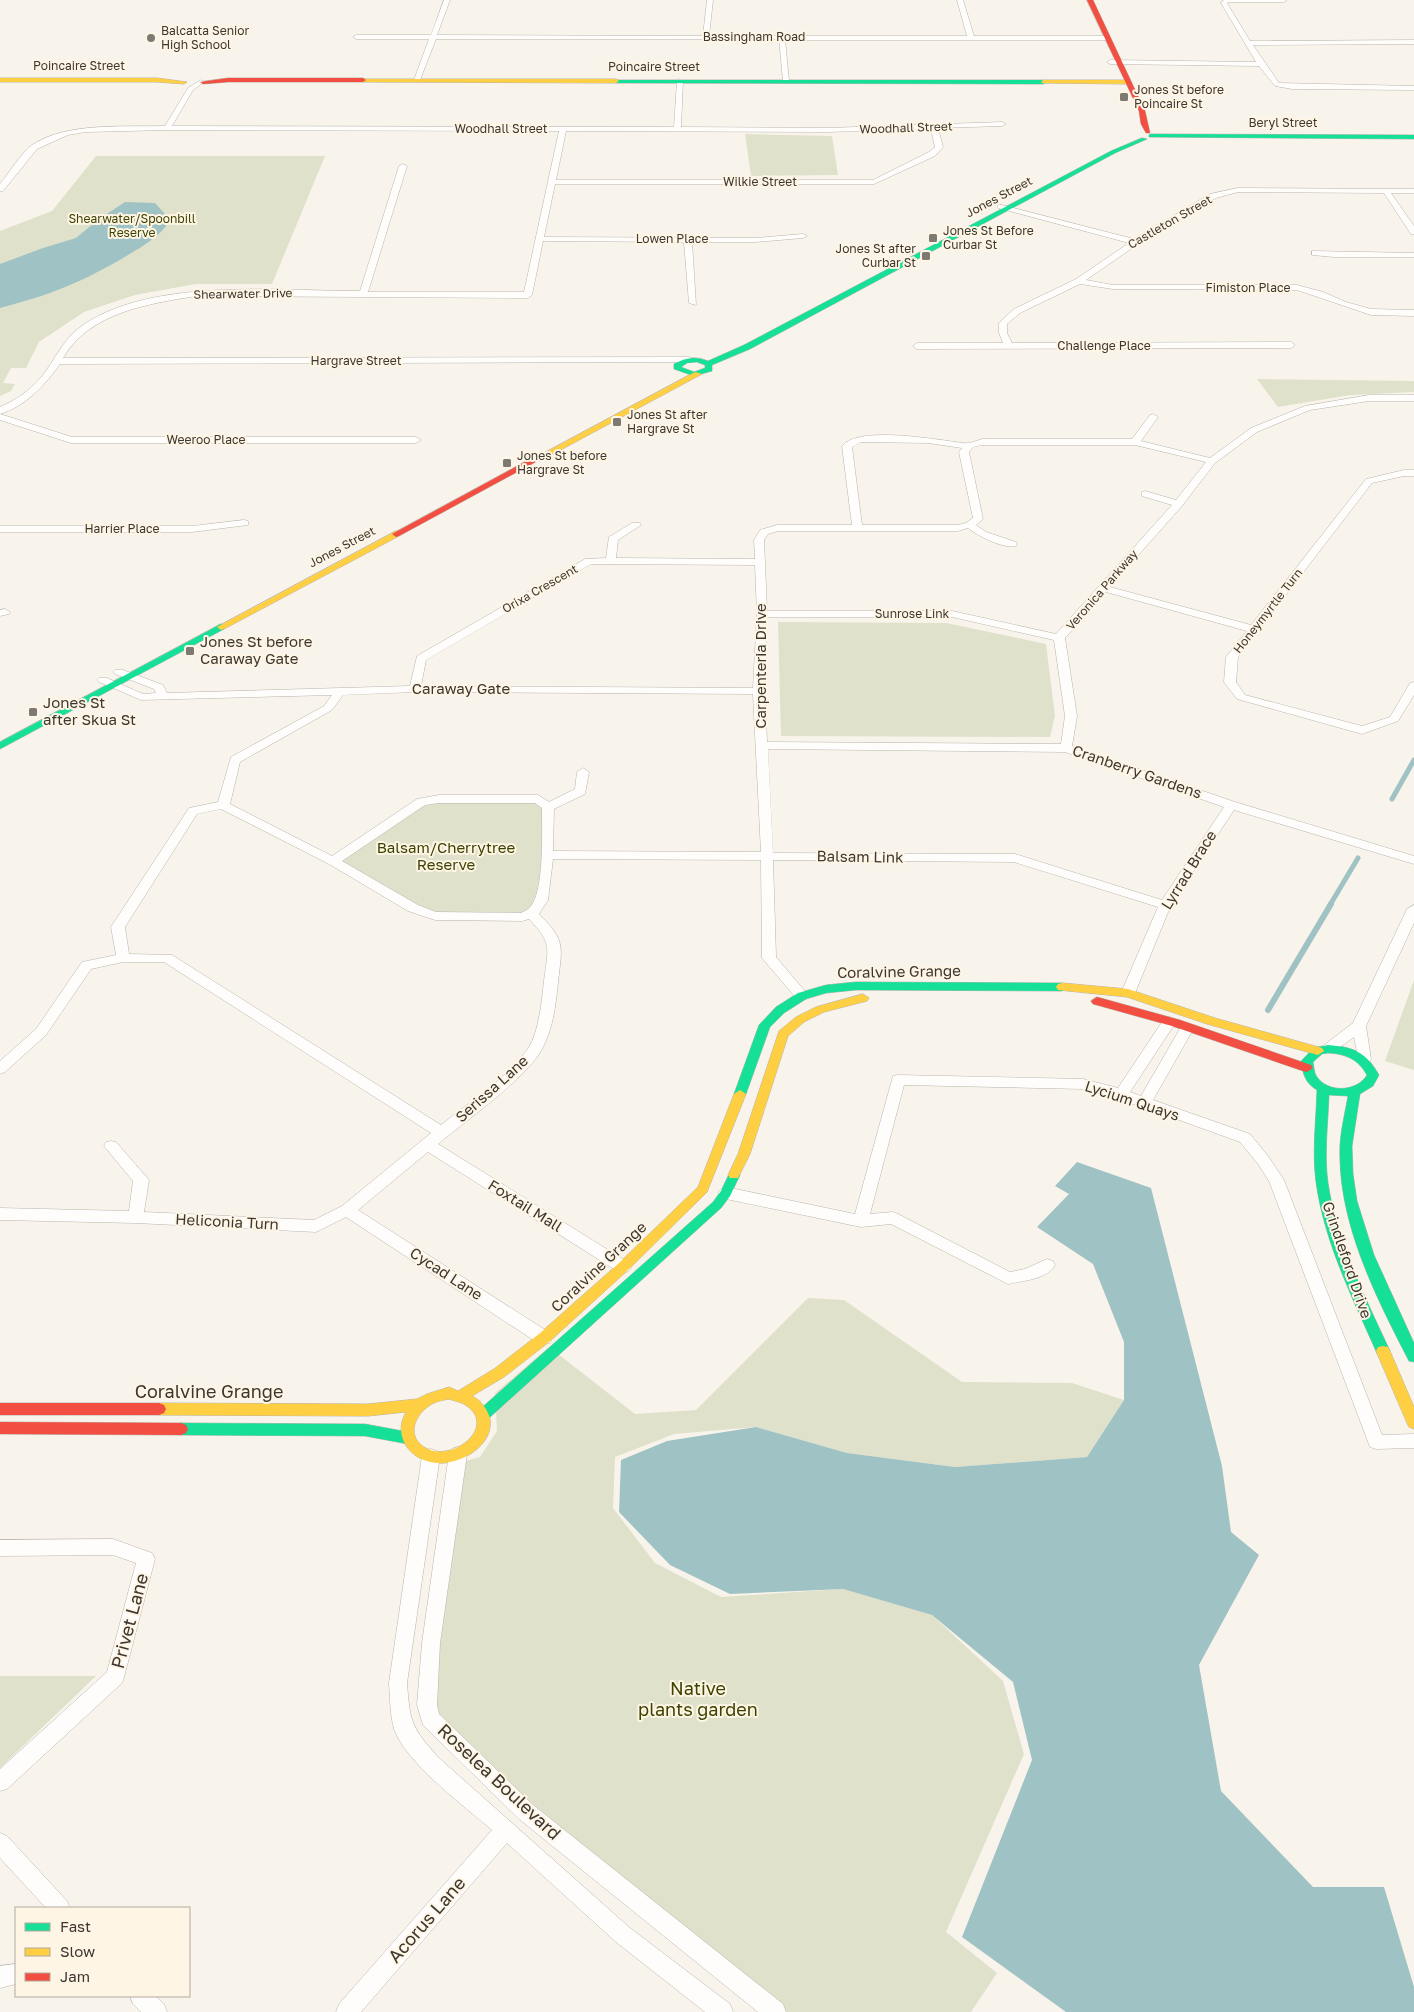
<svg xmlns="http://www.w3.org/2000/svg" width="1414" height="2012" viewBox="0 0 1414 2012" font-family="'Golos Text',sans-serif">
	<style>
		.green { fill: #dfe1cb }
		.water { fill: #9fc2c4 }
		.lines { fill: none; stroke-linecap: round; stroke-linejoin: round }
		.stream-far1 { stroke: #9fc2c4; stroke-width: 5 }
		.stream { stroke: #9fc2c4; stroke-width: 6 }
		.street-casing { stroke: #b8b4ad; stroke-width: 1 }
		.fast-casing { stroke: #b8b4ad; stroke-width: 1 }
		.slow-casing { stroke: #b8b4ad; stroke-width: 1 }
		.jam-casing { stroke: #b8b4ad; stroke-width: 1 }
		.street { fill: #fefdfc; fill-rule: evenodd }
		.fast { fill: #16e098; fill-rule: evenodd }
		.slow { fill: #ffcf43; fill-rule: evenodd }
		.jam { fill: #f24e42; fill-rule: evenodd }
		.poi-dot { fill: #7e7972; stroke: #fff5e5; stroke-width: 2 }
		.labels { text-anchor: middle; stroke-width: 4; stroke-linejoin: round; paint-order: stroke }
		.far-poi-label { font-size: 12px; fill: #3b3731; stroke: #fff5e5; text-anchor: start }
		.far-street-label { font-size: 12px; fill: #3b3731; stroke: #fff5e5 }
		.far-park-label { font-size: 12px; fill: #3b4300; stroke: #fff5e5 }
		.poi-label { font-size: 15px; fill: #3b3731; stroke: #fff5e5; text-anchor: start }
		.street-label { font-size: 15px; fill: #3b3731; stroke: #fff5e5 }
		.park-label { font-size: 15px; fill: #3b4300; stroke: #fff5e5 }
		.near-street-label { font-size: 18px; fill: #3b3731; stroke: #fff5e5 }
		.near-park-label { font-size: 18px; fill: #3b4300; stroke: #fff5e5 }
	</style>
	<rect width="100%" height="100%" fill="#f9f4eb"/>
	<path class="green" d="M 745,134 L 832,136 L 838,175 L 751,176 Z
		M 96,156 L 325,156 L 272,284 L 196,284 L 135,295 L 84,312 L 39,342 L 26,368 L 11,368 L 3,383 L 15,384 L 11,391 L 0,396 L 0,231 L 52,211 Z
		M 1257,379 L 1414,381 L 1414,392 L 1350,395 L 1278,407 Z
		M 778,622 L 946,623 L 1046,644 L 1055,716 L 1050,737 L 781,736 Z
		M 538,799 L 548,807 L 539,906 L 531,914 L 435,916 L 333,861 L 421,802 Z
		M 1414,980 L 1414,1070 L 1385,1061 Z
		M 808,1298 L 844,1300 L 962,1382 L 1072,1383 L 1124,1400 L 1087,1457 L 955,1467 L 847,1453 L 756,1427 L 674,1434 L 615,1457 L 613,1508 L 655,1563 L 721,1597 L 843,1589 L 932,1615 L 1003,1681 L 1024,1754 L 946,1932 L 997,1973 L 971,2012 L 775,2012 L 624,1892 L 433,1717 L 448,1466 L 480,1457 L 497,1431 L 495,1393 L 549,1347 L 635,1414 L 696,1410 Z
		M 0,1676 L 96,1676 L 0,1768 Z"/>
	<path class="water" d="M 125,202 L 155,203 L 164,213 L 169,222 C 159,237 143,246 128,255 C 83,282 50,295 0,308 L 0,264 L 43,248 L 76,238 L 99,219 Z
		M 1077,1162 L 1151,1188 L 1222,1466 L 1231,1532 L 1259,1555 L 1199,1665 L 1221,1791 L 1313,1887 L 1384,1887 L 1414,1987 L 1414,2012 L 1066,2012 L 962,1937 L 1032,1760 L 1013,1682 L 932,1615 L 843,1589 L 730,1594 L 670,1565 L 619,1512 L 621,1460 L 667,1441 L 756,1427 L 847,1453 L 955,1467 L 1087,1457 L 1124,1400 L 1124,1342 L 1093,1264 L 1037,1227 L 1069,1194 L 1055,1186 Z"/>
	<g class="lines">
		<path class="stream-far1" d="M 1392,799 L 1414,760
			M 1330,905 L 1358,858"/>
		<path class="stream" d="M 1268,1010 L 1331,904"/>
		<defs>
			<path id="street" d="M 444,0 L 450,0 L 437,35 L 703,36 L 707,0 L 713,0 L 709,36 L 967,36 L 957,0 L 963,0 L 974,36 L 1107,36 L 1110,38 L 1107,40 L 785,40 L 789,81 L 786,83 L 783,81 L 779,39 L 436,39 L 420,80 L 417,82 L 414,80 L 429,39 L 356,39 L 353,37 L 356,35 L 431,35 Z
				M 1224,0 L 1287,0 L 1284,2 L 1229,2 L 1227,3 L 1250,41 L 1414,40 L 1414,44 L 1253,45 L 1279,83 L 1414,86 L 1414,90 L 1292,89 L 1275,86 L 1259,66 L 1110,64 L 1107,62 L 1110,60 L 1256,62 L 1221,3 Z
				M 680,79 L 683,81 L 681,127 L 827,128 L 1002,122 L 1006,124 L 1002,126 L 938,128 L 943,147 L 935,156 L 874,184 L 555,184 L 544,237 L 756,238 L 803,234 L 807,236 L 803,238 L 756,242 L 692,242 L 696,305 L 689,303 L 684,242 L 543,241 L 532,295 L 528,298 L 196,296 C 148,304 90,312 63,358 L 689,357 L 693,360 L 692,362 L 60,364 C 45,385 26,406 0,414 L 0,407 C 16,400 31,390 42,376 C 55,360 62,341 79,328 C 147,277 278,291 360,291 L 399,166 L 403,164 L 407,166 L 368,292 L 524,292 L 559,131 L 167,130 L 86,132 L 68,135 L 37,149 L 3,191 L 0,191 L 0,184 C 9,173 21,153 32,145 C 66,122 125,127 165,126 L 188,88 L 201,80 L 204,82 L 193,90 L 172,126 L 674,127 L 677,81 ZM 931,129 L 935,147 L 929,152 L 873,180 L 556,180 L 566,131 L 827,132 Z
				M 1238,188 L 1414,189 L 1414,193 L 1391,193 L 1414,226 L 1414,234 L 1411,234 L 1384,193 L 1238,192 L 1216,198 L 1138,244 L 1086,280 L 1113,285 L 1297,285 L 1323,292 L 1346,302 L 1371,309 L 1414,310 L 1414,316 L 1371,315 L 1297,290 L 1113,289 L 1080,284 L 1020,313 L 1007,324 L 1007,333 L 1012,343 L 1291,342 L 1295,345 L 1291,348 L 917,349 L 913,346 L 917,343 L 1003,343 L 999,333 L 999,323 L 1014,309 L 1076,279 L 1129,243 L 998,208 L 998,204 L 1134,239 L 1210,194 Z
				M 1312,251 L 1414,253 L 1414,257 L 1334,257 L 1312,255 Z
				M 1369,395 L 1414,395 L 1414,401 L 1369,401 L 1310,410 L 1257,432 L 1215,463 L 1182,506 L 1110,587 L 1251,625 L 1366,479 L 1404,470 L 1414,470 L 1414,476 L 1404,476 L 1372,483 L 1238,657 L 1236,682 L 1245,695 L 1362,726 L 1390,717 L 1410,683 L 1414,682 L 1414,695 L 1398,721 L 1362,734 L 1237,699 L 1224,682 L 1226,657 L 1247,631 L 1106,592 L 1065,638 L 1077,716 L 1072,746 L 1235,802 L 1414,856 L 1414,864 L 1234,810 L 1171,905 L 1135,993 L 1133,996 L 1123,996 L 1121,993 L 1158,907 L 1014,862 L 773,860 L 776,957 L 809,996 L 807,999 L 797,999 L 762,958 L 761,860 L 553,859 L 548,900 L 539,914 C 566,941 562,946 558,982 C 556,1004 553,1029 542,1049 C 527,1078 464,1122 438,1144 L 629,1263 L 631,1267 L 629,1271 L 623,1273 L 617,1271 L 428,1152 L 358,1210 L 550,1333 L 552,1338 L 550,1343 L 544,1344 L 538,1343 L 346,1217 L 316,1232 L 136,1223 L 0,1220 L 0,1208 L 129,1211 L 133,1181 L 104,1146 L 106,1142 L 111,1141 L 116,1142 L 149,1180 L 144,1212 L 314,1220 L 342,1206 L 431,1133 L 164,962 L 123,962 L 91,969 L 46,1035 L 5,1072 L 0,1074 L 0,1061 L 36,1029 L 82,962 L 116,955 L 111,927 L 189,808 L 218,802 L 231,757 L 324,706 L 332,695 L 141,700 L 99,682 L 97,680 L 99,678 L 107,678 L 143,694 L 156,693 L 154,689 L 115,674 L 113,672 L 115,670 L 123,670 L 163,685 L 167,693 L 410,686 L 417,656 L 585,559 L 606,558 L 609,537 L 632,523 L 640,523 L 641,525 L 618,540 L 616,558 L 755,559 L 754,540 L 760,530 L 777,525 L 852,525 L 842,446 C 859,425 938,440 963,443 C 969,444 976,441 982,439 L 1132,439 L 1150,415 L 1153,414 L 1158,417 L 1141,441 L 1210,458 L 1251,428 L 1305,406 ZM 861,442 L 928,443 L 962,448 L 959,452 L 973,518 L 966,523 L 958,525 L 862,525 L 852,447 ZM 982,445 L 1135,445 L 1206,462 L 1176,500 L 1145,491 L 1142,492 L 1142,496 L 1172,505 L 1056,634 L 952,611 L 767,611 L 764,540 L 768,534 L 778,531 L 958,531 L 968,528 C 978,536 1003,549 1016,546 L 1017,544 L 1016,542 L 986,532 L 976,525 L 983,519 L 969,452 L 973,447 ZM 591,564 L 755,565 L 757,614 L 753,688 L 421,686 L 426,660 ZM 767,617 L 952,617 L 1054,640 L 1065,716 L 1061,744 L 767,742 L 765,691 ZM 415,692 L 753,694 L 761,852 L 553,851 L 554,809 L 585,794 L 589,772 L 583,768 L 577,772 L 575,789 L 549,802 L 538,795 L 439,795 L 417,799 L 332,856 L 230,804 L 240,762 L 332,710 L 343,695 ZM 768,749 L 1065,752 L 1224,807 L 1162,900 L 1015,854 L 773,853 ZM 439,803 L 535,803 L 542,808 C 542,831 544,884 533,903 C 530,908 526,911 521,913 L 436,912 L 418,905 L 342,861 L 425,805 ZM 221,809 L 329,864 L 408,911 L 435,920 L 522,921 L 529,919 C 553,944 548,948 544,981 C 542,999 539,1031 529,1047 C 511,1075 467,1104 441,1125 L 172,955 L 129,954 L 125,927 L 197,814 Z
				M 0,414 L 72,437 L 416,437 L 421,440 L 416,443 L 71,443 L 0,420 Z
				M 244,520 L 248,521 L 248,525 L 192,532 L 0,532 L 0,526 L 192,526 Z
				M 5,609 L 10,612 L 9,614 L 0,616 L 0,610 Z
				M 1414,905 L 1414,923 L 1366,1026 L 1371,1059 L 1369,1062 L 1359,1062 L 1354,1037 L 1333,1052 L 1323,1052 L 1321,1049 L 1323,1046 L 1353,1023 L 1407,909 Z
				M 1169,1017 L 1174,1019 L 1176,1022 L 1130,1092 L 1141,1096 L 1182,1025 L 1192,1025 L 1194,1028 L 1153,1100 L 1250,1134 L 1268,1156 L 1284,1180 L 1382,1435 L 1414,1434 L 1414,1448 L 1376,1449 L 1370,1447 L 1269,1181 L 1258,1164 L 1240,1142 L 1146,1108 L 1138,1108 L 1136,1105 L 1083,1089 L 904,1085 L 870,1214 L 893,1212 L 898,1214 L 1010,1272 L 1025,1269 L 1047,1259 L 1053,1261 L 1055,1265 C 1048,1279 1022,1281 1008,1284 L 891,1224 L 861,1227 L 726,1199 L 721,1197 L 718,1193 L 721,1189 L 726,1187 L 855,1214 L 893,1076 L 898,1075 L 1083,1079 L 1118,1088 L 1164,1019 Z
				M 458,1447 L 464,1449 L 467,1454 L 440,1643 L 437,1705 L 439,1714 L 533,1805 L 783,2004 L 786,2012 L 758,2012 L 519,1819 L 423,1725 L 417,1705 L 422,1643 L 449,1454 L 452,1449 Z
				M 431,1449 L 437,1451 L 440,1456 L 407,1683 C 410,1724 412,1728 439,1758 L 630,1928 L 730,2004 L 733,2012 L 705,2012 L 616,1942 L 507,1843 L 361,2012 L 336,2012 L 339,2004 L 492,1830 C 464,1806 406,1763 394,1729 C 390,1714 390,1698 389,1683 L 422,1456 L 425,1451 Z
				M 113,1539 L 152,1553 L 155,1559 L 124,1677 L 122,1683 L 7,1789 L 0,1791 L 0,1769 L 107,1672 L 136,1563 L 113,1555 L 0,1556 L 0,1540 Z
				M 0,1833 L 7,1836 L 67,1901 L 70,1908 L 46,1908 L 0,1858 Z
				M 16,1964 L 16,1984 L 0,1988 L 0,1966 Z
				M 130,1996 L 155,1996 L 164,2004 L 167,2012 L 141,2012 L 133,2004 Z"/>
			<path id="fast" d="M 614,80 L 1043,80 L 1046,82 L 1043,84 L 616,83 Z
				M 1151,134 L 1414,135 L 1414,139 L 1149,137 L 1149,135 Z
				M 1142,138 L 1147,139 L 1115,153 L 750,349 L 712,365 L 712,371 L 694,376 L 674,369 L 674,364 C 686,357 696,356 708,361 L 744,345 L 1111,151 ZM 697,362 L 705,365 L 705,368 L 694,372 L 681,367 L 687,363 Z
				M 221,624 L 224,625 L 224,629 L 0,749 L 0,742 Z
				M 856,982 L 1062,983 L 1068,987 L 1062,991 L 856,990 L 826,993 L 806,999 L 784,1013 L 770,1027 L 746,1094 L 740,1098 L 736,1097 L 734,1094 L 759,1025 L 776,1007 L 798,993 L 826,985 Z
				M 1328,1045 C 1354,1047 1366,1052 1379,1075 L 1373,1086 L 1360,1094 L 1352,1146 L 1353,1174 L 1357,1201 L 1374,1255 L 1414,1343 L 1414,1362 L 1409,1361 C 1375,1295 1337,1221 1340,1145 C 1341,1129 1345,1113 1348,1096 L 1329,1095 C 1328,1124 1324,1154 1328,1183 C 1337,1242 1365,1297 1390,1351 L 1388,1355 L 1383,1356 L 1378,1355 L 1376,1351 C 1352,1297 1324,1241 1316,1182 C 1312,1152 1316,1121 1317,1090 C 1305,1083 1303,1074 1301,1061 L 1314,1048 ZM 1328,1053 C 1346,1054 1358,1059 1367,1075 C 1357,1092 1328,1093 1317,1077 C 1314,1073 1314,1067 1313,1062 L 1322,1054 Z
				M 734,1171 L 738,1172 L 740,1175 L 730,1196 L 721,1208 L 488,1419 L 483,1421 L 478,1419 L 476,1415 L 478,1411 L 713,1202 L 721,1191 L 730,1172 Z
				M 181,1423 L 365,1424 L 408,1432 L 413,1434 L 415,1438 L 413,1442 L 408,1444 L 365,1436 L 181,1435 L 176,1433 L 174,1429 L 176,1425 Z"/>
			<path id="slow" d="M 0,78 L 157,78 L 187,82 L 184,84 L 157,82 L 0,82 Z
				M 361,79 L 616,79 L 619,81 L 616,83 L 363,82 Z
				M 1043,80 L 1127,80 L 1130,82 L 1127,84 L 1041,83 Z
				M 695,372 L 702,374 L 540,461 L 533,459 Z
				M 396,531 L 399,532 L 399,536 L 224,629 L 221,630 L 217,627 Z
				M 1062,983 L 1128,989 L 1215,1018 L 1322,1048 L 1324,1051 L 1318,1055 L 1207,1024 L 1127,997 L 1058,990 L 1056,987 L 1058,984 Z
				M 863,994 L 869,998 L 867,1001 L 824,1012 L 804,1022 L 788,1036 L 750,1154 L 738,1178 L 730,1178 L 728,1175 L 738,1154 L 779,1031 L 796,1017 L 816,1007 Z
				M 740,1090 L 746,1094 L 707,1192 L 628,1270 L 549,1342 L 504,1377 L 472,1396 C 481,1400 488,1410 490,1419 C 494,1445 461,1465 437,1463 C 410,1461 392,1436 406,1412 L 368,1416 L 159,1415 L 154,1413 L 152,1409 L 154,1405 L 159,1403 L 368,1404 L 417,1399 L 427,1394 L 449,1387 L 458,1391 L 494,1369 L 539,1334 L 618,1264 L 698,1187 L 734,1094 ZM 449,1399 C 454,1401 462,1402 467,1406 C 499,1429 446,1468 420,1444 C 406,1430 419,1410 434,1403 C 438,1401 444,1400 449,1399 Z
				M 1383,1346 L 1388,1347 L 1390,1351 L 1414,1407 L 1414,1429 L 1409,1427 L 1407,1423 L 1376,1351 L 1378,1347 Z"/>
			<path id="jam" d="M 1087,0 L 1093,0 L 1145,111 L 1150,133 L 1146,133 L 1141,124 L 1139,111 Z
				M 228,78 L 363,78 L 366,80 L 363,82 L 228,82 L 203,84 L 200,82 Z
				M 534,457 L 541,459 L 399,536 L 396,537 L 392,534 Z
				M 1097,997 L 1180,1020 L 1311,1065 L 1313,1068 L 1307,1072 L 1303,1071 L 1172,1026 L 1093,1004 L 1091,1001 Z
				M 0,1403 L 159,1403 L 164,1405 L 166,1409 L 164,1413 L 159,1415 L 0,1415 Z
				M 0,1422 L 181,1423 L 186,1425 L 188,1429 L 186,1433 L 181,1435 L 0,1434 Z"/>
		</defs>
		<use href="#street" class="street-casing"/>
		<use href="#fast" class="fast-casing"/>
		<use href="#slow" class="slow-casing"/>
		<use href="#jam" class="jam-casing"/>
		<use href="#street" class="street"/>
		<use href="#fast" class="fast"/>
		<use href="#slow" class="slow"/>
		<use href="#jam" class="jam"/>
	</g>
	<g class="poi-dot">
		<circle cx="151" cy="38" r="5"/>
		<rect x="1119" y="92" width="10" height="10" rx="2.5"/>
		<rect x="928" y="233" width="10" height="10" rx="2.5"/>
		<rect x="921" y="251" width="10" height="10" rx="2.5"/>
		<rect x="612" y="417" width="10" height="10" rx="2.5"/>
		<rect x="502" y="458" width="10" height="10" rx="2.5"/>
		<rect x="185" y="646" width="10" height="10" rx="2.5"/>
		<rect x="28" y="707" width="10" height="10" rx="2.5"/>
	</g>
	<g class="labels">
		<g class="far-poi-label">
			<text x="161" y="35">Balcatta Senior<tspan x="161" dy="14">High School</tspan></text>
			<text x="1134" y="94">Jones St before<tspan x="1134" dy="14">Poincaire St</tspan></text>
			<text x="943" y="235">Jones St Before<tspan x="943" dy="14">Curbar St</tspan></text>
			<text x="916" y="253" text-anchor="end">Jones St after<tspan x="916" dy="14">Curbar St</tspan></text>
			<text x="627" y="419">Jones St after<tspan x="627" dy="14">Hargrave St</tspan></text>
			<text x="517" y="460">Jones St before<tspan x="517" dy="14">Hargrave St</tspan></text>
		</g>
		<g class="far-street-label">
			<text x="754" y="41">Bassingham Road</text>
			<text x="79" y="70">Poincaire Street</text>
			<text x="654" y="71">Poincaire Street</text>
			<text x="1283" y="127">Beryl Street</text>
			<text transform="translate(906 128) rotate(-2)" y="4">Woodhall Street</text>
			<text x="501" y="133">Woodhall Street</text>
			<text x="760" y="186">Wilkie Street</text>
			<text transform="translate(999 197) rotate(-28)" y="4">Jones Street</text>
			<text transform="translate(1170 222) rotate(-30)" y="4">Castleton Street</text>
			<text x="672" y="243">Lowen Place</text>
			<text x="1248" y="292">Fimiston Place</text>
			<text transform="translate(243 294) rotate(-1)" y="4">Shearwater Drive</text>
			<text x="1104" y="350">Challenge Place</text>
			<text x="356" y="365">Hargrave Street</text>
			<text x="206" y="444">Weeroo Place</text>
			<text x="122" y="533">Harrier Place</text>
			<text transform="translate(342 547) rotate(-28)" y="4">Jones Street</text>
			<text transform="translate(540 589) rotate(-30)" y="4">Orixa Crescent</text>
			<text transform="translate(1102 590) rotate(-49)" y="4">Veronica Parkway</text>
			<text transform="translate(1268 611) rotate(-52)" y="4">Honeymyrtle Turn</text>
			<text x="912" y="618">Sunrose Link</text>
		</g>
		<g class="far-park-label">
			<text x="132" y="223">Shearwater/Spoonbill<tspan x="132" dy="14">Reserve</tspan></text>
		</g>
		<g class="poi-label">
			<text x="200" y="647">Jones St before<tspan x="200" dy="17">Caraway Gate</tspan></text>
			<text x="43" y="708">Jones St<tspan x="43" dy="17">after Skua St</tspan></text>
		</g>
		<g class="street-label">
			<text transform="translate(761 666) rotate(-90)" y="5">Carpenteria Drive</text>
			<text x="461" y="694">Caraway Gate</text>
			<text transform="translate(1137 772) rotate(19)" y="5">Cranberry Gardens</text>
			<text transform="translate(860 857) rotate(1)" y="5">Balsam Link</text>
			<text transform="translate(1189 870) rotate(-58)" y="5">Lyrrad Brace</text>
			<text transform="translate(899 972) rotate(-1)" y="5">Coralvine Grange</text>
			<text transform="translate(492 1089) rotate(-42)" y="5">Serissa Lane</text>
			<text transform="translate(1132 1101) rotate(18)" y="5">Lycium Quays</text>
			<text transform="translate(525 1206) rotate(32)" y="5">Foxtail Mall</text>
			<text transform="translate(227 1222) rotate(3)" y="5">Heliconia Turn</text>
			<text transform="translate(1347 1260) rotate(71)" y="5">Grindleford Drive</text>
			<text transform="translate(599 1267) rotate(-43)" y="5">Coralvine Grange</text>
			<text transform="translate(446 1274) rotate(33)" y="5">Cycad Lane</text>
		</g>
		<g class="park-label">
			<text x="446" y="853">Balsam/Cherrytree<tspan x="446" dy="17">Reserve</tspan></text>
		</g>
		<g class="near-street-label">
			<text x="209" y="1398">Coralvine Grange</text>
			<text transform="translate(130 1621) rotate(-75)" y="6">Privet Lane</text>
			<text transform="translate(499 1782) rotate(43)" y="6">Roselea Boulevard</text>
			<text transform="translate(427 1920) rotate(-49)" y="6">Acorus Lane</text>
		</g>
		<g class="near-park-label">
			<text x="698" y="1695">Native<tspan x="698" dy="21">plants garden</tspan></text>
		</g>
	</g>
	<rect x="15" y="1907" width="175" height="90" fill="#fff5e5" stroke="#b1a99d"/>
	<rect x="25" y="1923" width="25" height="8" fill="#16e098" stroke="#b1a99d"/>
	<text x="60" y="1932" font-size="15" fill="#3b3731">Fast</text>
	<rect x="25" y="1948" width="25" height="8" fill="#ffcf43" stroke="#b1a99d"/>
	<text x="60" y="1957" font-size="15" fill="#3b3731">Slow</text>
	<rect x="25" y="1973" width="25" height="8" fill="#f24e42" stroke="#b1a99d"/>
	<text x="60" y="1982" font-size="15" fill="#3b3731">Jam</text>
</svg>
